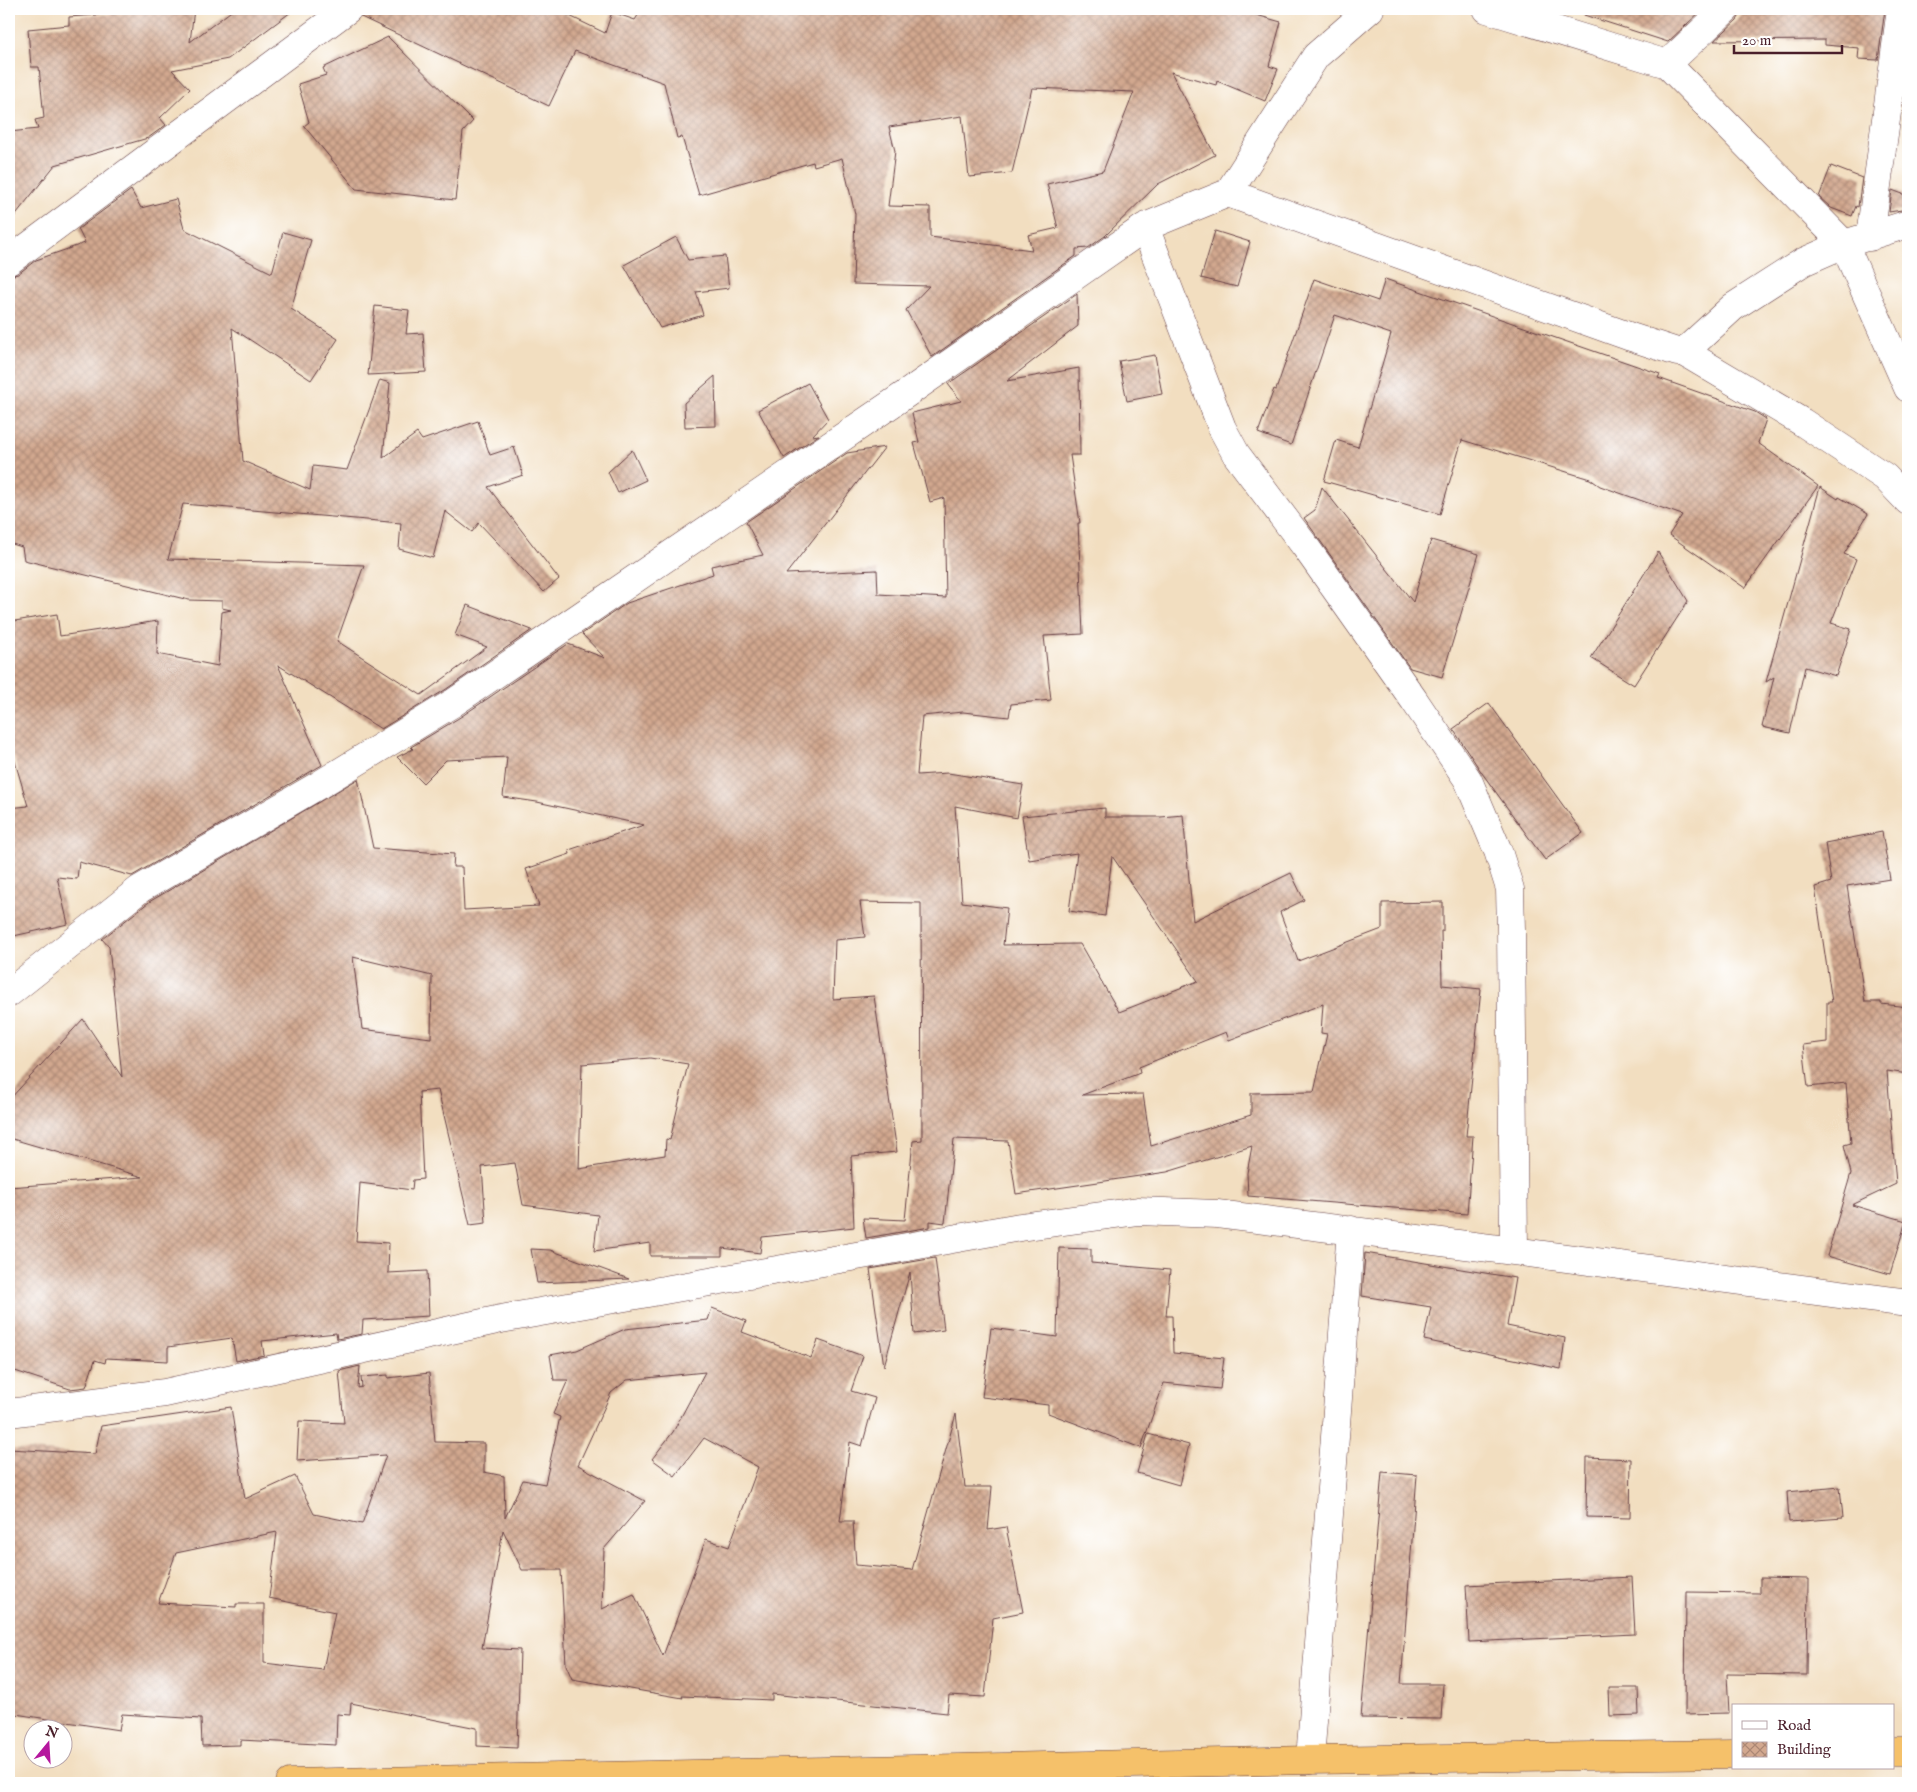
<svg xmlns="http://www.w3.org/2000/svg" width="1917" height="1792" viewBox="0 0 1917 1792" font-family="'IM FELL English',serif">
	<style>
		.building { fill: url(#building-cross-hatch); fill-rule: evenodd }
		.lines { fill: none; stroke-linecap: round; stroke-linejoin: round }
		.minor-casing { stroke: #633c41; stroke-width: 29 }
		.highway-casing { stroke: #633c41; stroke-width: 29 }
		.minor { stroke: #fff; stroke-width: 28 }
		.highway { stroke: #f5c16b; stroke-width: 28 }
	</style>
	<defs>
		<pattern id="building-cross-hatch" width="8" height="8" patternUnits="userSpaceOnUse" patternTransform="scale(1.25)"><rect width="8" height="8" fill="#d2a88f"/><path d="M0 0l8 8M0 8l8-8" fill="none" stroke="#ac8875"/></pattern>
	</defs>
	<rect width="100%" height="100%" fill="#fff"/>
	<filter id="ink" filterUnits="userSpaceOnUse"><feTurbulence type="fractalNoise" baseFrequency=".02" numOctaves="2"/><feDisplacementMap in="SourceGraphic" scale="10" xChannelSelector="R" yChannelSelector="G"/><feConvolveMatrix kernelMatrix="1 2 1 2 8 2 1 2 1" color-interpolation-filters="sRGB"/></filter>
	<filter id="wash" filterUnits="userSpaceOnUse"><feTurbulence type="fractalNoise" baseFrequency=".0096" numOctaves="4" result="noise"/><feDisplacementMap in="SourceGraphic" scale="20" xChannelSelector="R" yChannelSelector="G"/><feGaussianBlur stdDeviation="1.12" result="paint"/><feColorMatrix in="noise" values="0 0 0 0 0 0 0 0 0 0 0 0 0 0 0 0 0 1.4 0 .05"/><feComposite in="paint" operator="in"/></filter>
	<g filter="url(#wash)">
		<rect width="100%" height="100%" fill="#f2dec0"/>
		<g id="blocks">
			<path class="building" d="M 150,9 L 194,9 L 190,42 L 234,9 L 295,9 L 228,59 L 172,70 L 190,89 L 160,118 L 166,125 L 148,138 L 55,165 L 9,223 L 9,132 L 38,129 L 35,120 L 44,118 L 39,67 L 31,67 L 28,29 L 69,25 L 69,17 L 150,11 Z
				M 363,9 L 555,9 L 605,33 L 612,12 L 635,20 L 642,9 L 1235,9 L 1281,22 L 1269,66 L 1278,69 L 1265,101 L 1217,81 L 1216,85 L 1171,72 L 1215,155 L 1158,184 L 1105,236 L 1088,248 L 1076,249 L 1076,256 L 932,357 L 906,310 L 929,286 L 853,284 L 855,214 L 842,158 L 814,166 L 813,162 L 699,195 L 682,137 L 677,138 L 664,83 L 575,51 L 549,106 L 361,17 ZM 1032,88 L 1134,92 L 1103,171 L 1047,184 L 1058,228 L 1028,235 L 1032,250 L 930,237 L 930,207 L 888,206 L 895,151 L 889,127 L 962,116 L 969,177 L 1012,173 Z
				M 1585,9 L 1703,9 L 1668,42 L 1584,15 Z
				M 1741,9 L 1885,9 L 1878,60 L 1858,59 L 1859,48 L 1825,45 L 1825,40 L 1714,41 L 1737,20 L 1741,14 Z
				M 388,37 L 473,121 L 463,132 L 455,200 L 356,189 L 304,126 L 309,122 L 298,84 L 326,75 L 323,68 Z
				M 1831,166 L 1862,178 L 1858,207 L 1856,206 L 1852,216 L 1831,208 L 1819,197 Z
				M 131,190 L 141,208 L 176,199 L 184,229 L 272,273 L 283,232 L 311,240 L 291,309 L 338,339 L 311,380 L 232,328 L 243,461 L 310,490 L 313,466 L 347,470 L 380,380 L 390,383 L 383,458 L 417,433 L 422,440 L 478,421 L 490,455 L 514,447 L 523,475 L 488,487 L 559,579 L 544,592 L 479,523 L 472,532 L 445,511 L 433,558 L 399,549 L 401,523 L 183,504 L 168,559 L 364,565 L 337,641 L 421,695 L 487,647 L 455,635 L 467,605 L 532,630 L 445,690 L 381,729 L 278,665 L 322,765 L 132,876 L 79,862 L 77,879 L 57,877 L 68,924 L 9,937 L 9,808 L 28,806 L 9,741 L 9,622 L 57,614 L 60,636 L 158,621 L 157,654 L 218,666 L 222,612 L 231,610 L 222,608 L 222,601 L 189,600 L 24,560 L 22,547 L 9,543 L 9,276 L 18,274 L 36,260 L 85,243 L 78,229 Z
				M 1892,190 L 1908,196 L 1908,209 L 1889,212 Z
				M 1215,231 L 1250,242 L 1237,287 L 1201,278 Z
				M 676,237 L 688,260 L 725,256 L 729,288 L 696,292 L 703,315 L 660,328 L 624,265 Z
				M 1314,279 L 1378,301 L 1385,279 L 1660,374 L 1658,378 L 1755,412 L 1766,419 L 1758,443 L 1818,486 L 1745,588 L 1669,535 L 1682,515 L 1600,486 L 1590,479 L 1462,440 L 1440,514 L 1324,481 L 1336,440 L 1358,447 L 1391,334 L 1335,315 L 1291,445 L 1258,433 L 1274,389 L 1276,390 Z
				M 1077,294 L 1078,326 L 1007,381 L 1079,368 L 1080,455 L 1070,455 L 1080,523 L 1078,523 L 1083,634 L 1044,636 L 1051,700 L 1011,704 L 1009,717 L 963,712 L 922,716 L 917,775 L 948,773 L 1023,785 L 1017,818 L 955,806 L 962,902 L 1007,908 L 1003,945 L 1080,944 L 1119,1012 L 1198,981 L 1112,856 L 1105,916 L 1069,911 L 1077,853 L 1029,860 L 1022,816 L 1105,808 L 1105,817 L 1161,817 L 1183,815 L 1193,921 L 1291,873 L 1304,900 L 1280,912 L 1298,961 L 1382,929 L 1382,903 L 1443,902 L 1443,931 L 1441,931 L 1442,985 L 1481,989 L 1466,1136 L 1473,1136 L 1467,1214 L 1248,1196 L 1247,1173 L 1252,1146 L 1167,1172 L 1016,1194 L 1008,1141 L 954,1139 L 945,1223 L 930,1221 L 930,1227 L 866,1238 L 863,1218 L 905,1220 L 913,1141 L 922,1140 L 921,903 L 860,902 L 865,937 L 835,940 L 833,999 L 874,996 L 897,1152 L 851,1156 L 854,1227 L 762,1237 L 760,1253 L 722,1248 L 722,1256 L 650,1256 L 650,1243 L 594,1251 L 598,1215 L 523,1205 L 515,1163 L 482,1167 L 486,1223 L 470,1225 L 438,1090 L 419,1092 L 423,1179 L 413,1180 L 412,1190 L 360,1183 L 356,1241 L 389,1243 L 388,1273 L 427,1271 L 429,1316 L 363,1320 L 362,1334 L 337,1339 L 336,1333 L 262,1341 L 264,1355 L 236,1361 L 232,1338 L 168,1347 L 168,1361 L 106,1358 L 105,1363 L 95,1360 L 86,1387 L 70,1389 L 9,1369 L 9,1187 L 143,1177 L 9,1138 L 9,1100 L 83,1019 L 122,1077 L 109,947 L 102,939 L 149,902 L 358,779 L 373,848 L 454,854 L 453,867 L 462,867 L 464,910 L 539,906 L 526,869 L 570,854 L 569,850 L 644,825 L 537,802 L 503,797 L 507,757 L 446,760 L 423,783 L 397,757 L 413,749 L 411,747 L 462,716 L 568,644 L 605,658 L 582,634 L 627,603 L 713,574 L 711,566 L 763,555 L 746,522 L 847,453 L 885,447 L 786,574 L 877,570 L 878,594 L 946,598 L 944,498 L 930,502 L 914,443 L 919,442 L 912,413 L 961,401 L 948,384 ZM 353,957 L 432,976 L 431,1038 L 362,1029 ZM 1323,1004 L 1321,1033 L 1327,1034 L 1314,1092 L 1251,1093 L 1251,1115 L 1151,1146 L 1143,1094 L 1082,1095 L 1140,1073 L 1139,1067 L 1226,1032 L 1229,1040 ZM 650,1058 L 688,1064 L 670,1140 L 666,1139 L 665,1155 L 579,1169 L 582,1064 Z
				M 375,306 L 409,310 L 406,334 L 423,333 L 426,372 L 368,375 Z
				M 1155,355 L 1162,394 L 1127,401 L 1119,361 Z
				M 715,376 L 716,426 L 685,427 L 684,403 Z
				M 808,383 L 828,419 L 812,436 L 819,435 L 784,458 L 758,410 Z
				M 632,450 L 646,480 L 618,493 L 608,472 Z
				M 1322,487 L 1413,602 L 1431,540 L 1479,554 L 1442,677 L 1410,668 L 1304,518 L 1315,510 Z
				M 1820,487 L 1838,499 L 1839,497 L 1868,514 L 1844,554 L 1856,559 L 1831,623 L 1851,629 L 1836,676 L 1805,667 L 1790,733 L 1762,727 L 1774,677 L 1766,682 Z
				M 1658,552 L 1688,601 L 1634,685 L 1591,658 Z
				M 1489,703 L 1583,833 L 1545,860 L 1482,773 L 1453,729 Z
				M 1882,832 L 1890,879 L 1847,886 L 1865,1002 L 1881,1002 L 1881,1004 L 1908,1007 L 1908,1074 L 1887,1071 L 1896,1184 L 1852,1205 L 1906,1221 L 1890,1274 L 1827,1256 L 1851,1173 L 1844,1145 L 1851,1143 L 1846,1083 L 1808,1087 L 1803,1045 L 1827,1042 L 1827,1002 L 1832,1002 L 1815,887 L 1831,882 L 1825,843 Z
				M 1059,1248 L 1091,1249 L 1091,1263 L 1170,1270 L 1166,1316 L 1172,1316 L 1173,1353 L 1224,1358 L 1220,1389 L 1164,1383 L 1141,1448 L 1048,1413 L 1048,1405 L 982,1397 L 991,1328 L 1057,1337 Z
				M 531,1249 L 550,1250 L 629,1279 L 537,1283 Z
				M 1365,1253 L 1515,1278 L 1507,1326 L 1565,1338 L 1561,1369 L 1424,1340 L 1431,1307 L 1362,1296 Z
				M 935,1258 L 944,1330 L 914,1334 L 910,1272 L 884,1366 L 870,1269 Z
				M 712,1308 L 746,1321 L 742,1332 L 811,1358 L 818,1340 L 863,1356 L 851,1391 L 875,1398 L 862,1446 L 850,1442 L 840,1521 L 853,1521 L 856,1565 L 912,1570 L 956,1414 L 965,1487 L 992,1487 L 988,1530 L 1006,1527 L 1023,1612 L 993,1618 L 985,1697 L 949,1695 L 947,1713 L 772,1694 L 772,1700 L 682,1696 L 683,1698 L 572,1679 L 566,1665 L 561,1570 L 522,1570 L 503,1530 L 482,1648 L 520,1650 L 517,1748 L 477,1746 L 477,1728 L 351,1703 L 350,1715 L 337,1714 L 336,1745 L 240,1740 L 240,1745 L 202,1746 L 201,1719 L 122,1714 L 119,1730 L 9,1713 L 9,1449 L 95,1454 L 101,1426 L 231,1407 L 245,1499 L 295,1476 L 314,1514 L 362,1524 L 386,1455 L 297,1461 L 299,1421 L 344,1423 L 339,1371 L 360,1366 L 358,1388 L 362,1387 L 361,1377 L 388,1375 L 388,1378 L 429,1373 L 435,1442 L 484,1443 L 484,1472 L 504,1476 L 505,1518 L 523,1480 L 545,1484 L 560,1417 L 553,1414 L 568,1380 L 554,1380 L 550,1355 L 577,1350 L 625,1329 L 708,1320 ZM 705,1372 L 673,1432 L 652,1459 L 675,1476 L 704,1438 L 758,1467 L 729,1547 L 706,1539 L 663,1656 L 634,1594 L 602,1609 L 604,1549 L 645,1501 L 578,1465 L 611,1393 L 627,1380 ZM 277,1532 L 269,1598 L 335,1612 L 323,1670 L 264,1663 L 264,1604 L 236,1604 L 236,1607 L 158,1603 L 176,1553 Z
				M 1148,1434 L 1189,1445 L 1179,1485 L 1137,1473 Z
				M 1587,1457 L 1631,1459 L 1630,1518 L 1586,1517 Z
				M 1382,1472 L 1417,1475 L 1401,1684 L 1443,1684 L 1441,1719 L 1361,1718 Z
				M 1840,1487 L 1843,1518 L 1789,1522 L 1787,1492 Z
				M 1632,1577 L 1635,1634 L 1469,1642 L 1466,1585 Z
				M 1760,1578 L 1808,1579 L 1807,1675 L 1727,1674 L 1729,1713 L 1685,1714 L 1686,1592 L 1760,1593 Z
				M 1609,1688 L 1638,1688 L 1639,1715 L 1610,1716 Z"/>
		</g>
	</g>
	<g filter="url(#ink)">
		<use href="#blocks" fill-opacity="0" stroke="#633c41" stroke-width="1"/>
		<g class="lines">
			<defs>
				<path id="minor" d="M 1487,9 L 1667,64 L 1844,244 L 1908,388
					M 1667,64 L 1726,9
					M 1228,193 L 1631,337 L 1677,352 L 1684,352 L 1802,422 L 1885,477 L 1908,501
					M 1145,227 L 1222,428 L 1236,454 L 1305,546 L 1414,700 L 1468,780 L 1498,851 L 1510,889 L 1511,930 L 1514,1251
					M 1870,237 L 1901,9
					M 9,261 L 348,9
					M 1684,352 L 1733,307 L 1803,262 L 1844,244 L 1908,224
					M 9,993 L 140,889 L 319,785 L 453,703 L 906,394 L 1145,227 L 1228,193 L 1316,56 L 1370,9
					M 9,1413 L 165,1393 L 501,1319 L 1020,1227 L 1138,1211 L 1217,1214 L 1514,1251 L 1908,1303
					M 1310,1760 L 1351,1230"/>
				<path id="highway" d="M 1893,1751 L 1908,1751
					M 290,1783 L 1310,1760 L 1733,1754"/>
			</defs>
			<use href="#minor" class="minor-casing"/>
			<use href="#highway" class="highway-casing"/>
			<use href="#minor" class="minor"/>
			<use href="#highway" class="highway"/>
		</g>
	</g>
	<rect width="1917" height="1792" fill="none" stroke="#fff" stroke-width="30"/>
	<rect x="1732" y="1704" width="162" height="65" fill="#ffffff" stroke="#b7a5aa"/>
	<rect x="1742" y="1721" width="25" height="8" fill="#ffffff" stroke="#b7a5aa"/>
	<text x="1777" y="1730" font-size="15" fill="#4a1f2b">Road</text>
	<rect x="1742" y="1742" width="25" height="15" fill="url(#building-cross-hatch)" stroke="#b7a5aa"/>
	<text x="1777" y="1754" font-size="15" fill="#4a1f2b">Building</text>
	<g transform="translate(48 1744) rotate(18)"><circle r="24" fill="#ffffff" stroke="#b7a5aa"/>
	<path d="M0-4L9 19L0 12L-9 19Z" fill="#b5179e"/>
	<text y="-8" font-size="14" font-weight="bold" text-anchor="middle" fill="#4a1f2b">N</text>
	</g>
	<path d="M1734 45v8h108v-8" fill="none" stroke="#4a1f2b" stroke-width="2.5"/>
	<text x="1742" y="45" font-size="15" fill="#4a1f2b" stroke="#ffffff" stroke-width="4" paint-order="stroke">20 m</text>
</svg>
